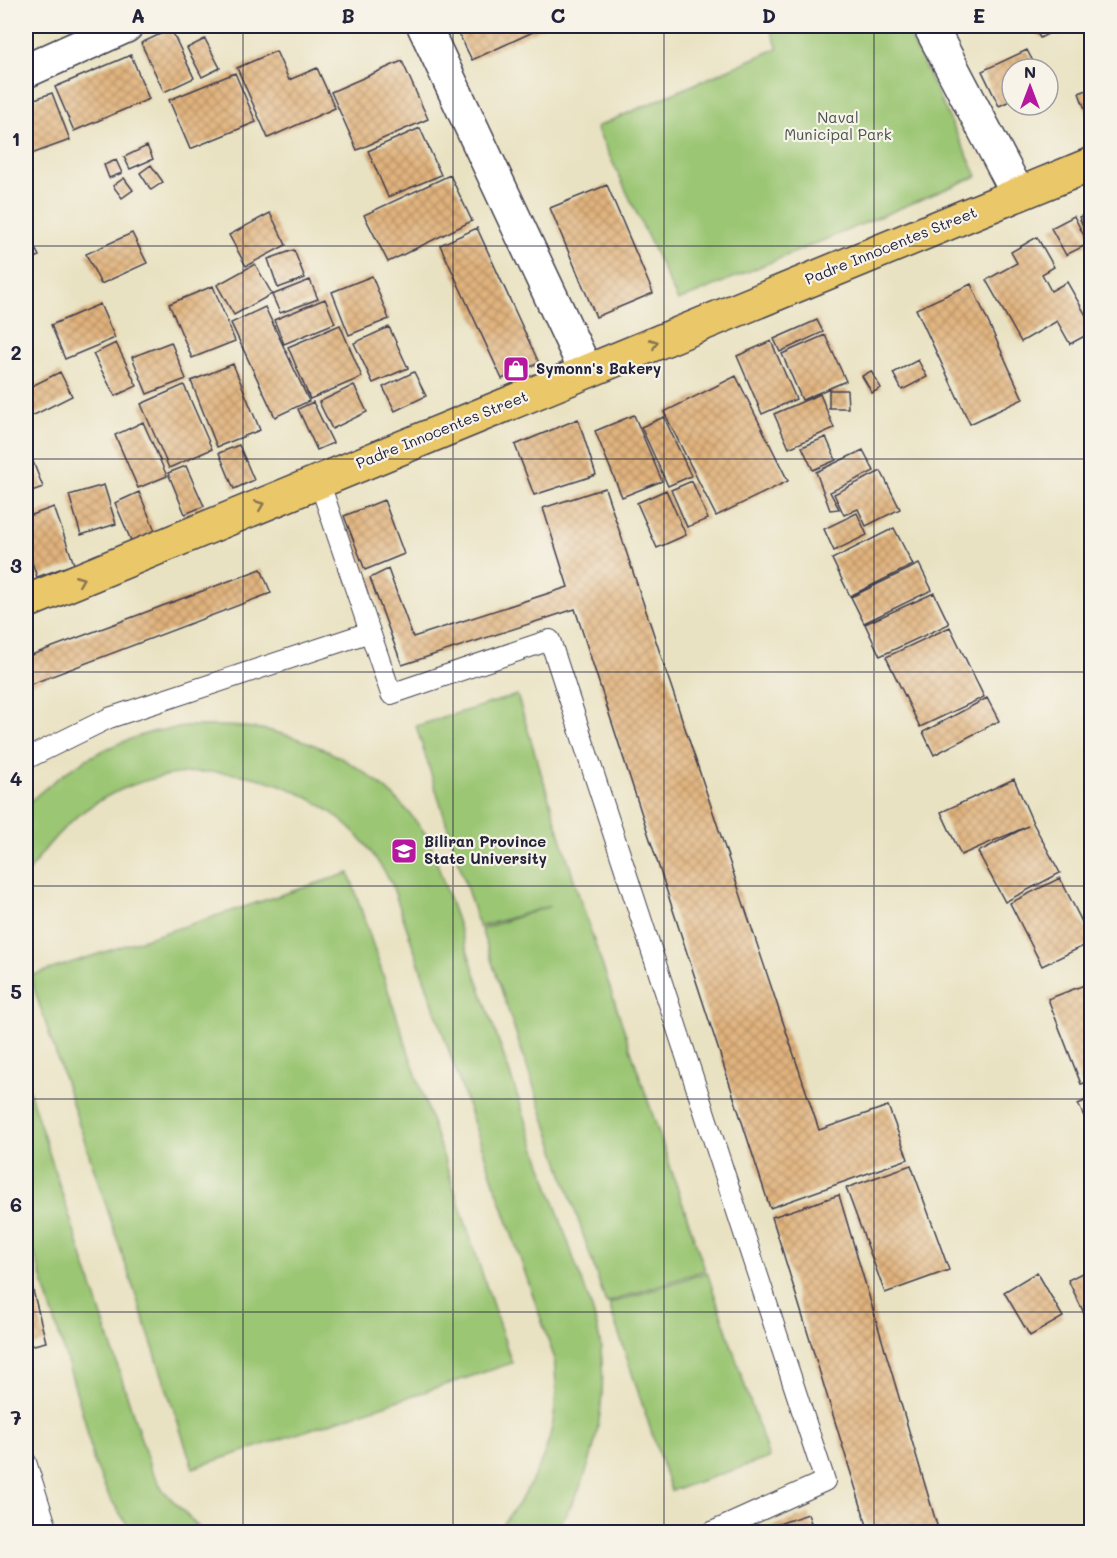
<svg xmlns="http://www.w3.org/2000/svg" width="1117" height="1558" viewBox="0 0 1117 1558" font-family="Mali,sans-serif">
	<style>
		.park { fill: #9bc673; stroke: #5e7457; stroke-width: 1.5 }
		.building { fill: url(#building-cross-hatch) }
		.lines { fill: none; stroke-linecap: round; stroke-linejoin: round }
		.service-casing { stroke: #403f4f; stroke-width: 22 }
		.minor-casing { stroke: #403f4f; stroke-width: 36 }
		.primary-casing { stroke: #403f4f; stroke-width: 36 }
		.service { stroke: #fff; stroke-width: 20 }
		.minor { stroke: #fff; stroke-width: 33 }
		.primary { stroke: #eac769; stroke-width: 33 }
		.oneway { stroke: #867452 }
		.grid { fill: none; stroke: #22223b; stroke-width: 1.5; stroke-opacity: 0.55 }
		.labels { text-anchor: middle; stroke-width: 4.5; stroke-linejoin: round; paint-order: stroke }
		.park-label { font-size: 15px; fill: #46534c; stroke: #f7f3e8 }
		.street-label { font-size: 15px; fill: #22223b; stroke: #f7f3e8 }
		.poi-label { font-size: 15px; font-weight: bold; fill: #22223b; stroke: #f7f3e8; text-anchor: start }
		.neatline { fill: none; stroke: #22223b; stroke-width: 2 }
		.grid-label { font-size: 20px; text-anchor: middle; font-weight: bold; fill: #22223b }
	</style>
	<defs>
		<pattern id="building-cross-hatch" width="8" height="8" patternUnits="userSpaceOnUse" patternTransform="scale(1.5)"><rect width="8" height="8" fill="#e1b37d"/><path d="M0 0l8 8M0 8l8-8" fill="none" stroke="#b69168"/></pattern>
	</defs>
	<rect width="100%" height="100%" fill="#f7f3e8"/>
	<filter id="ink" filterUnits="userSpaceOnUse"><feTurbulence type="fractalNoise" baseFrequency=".0167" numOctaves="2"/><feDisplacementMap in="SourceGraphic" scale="12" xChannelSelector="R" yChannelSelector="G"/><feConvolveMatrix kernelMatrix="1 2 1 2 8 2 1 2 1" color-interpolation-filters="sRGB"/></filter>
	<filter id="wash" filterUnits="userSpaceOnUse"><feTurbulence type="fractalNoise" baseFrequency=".008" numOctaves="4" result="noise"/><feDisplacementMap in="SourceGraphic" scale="24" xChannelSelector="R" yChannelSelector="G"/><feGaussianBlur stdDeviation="1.35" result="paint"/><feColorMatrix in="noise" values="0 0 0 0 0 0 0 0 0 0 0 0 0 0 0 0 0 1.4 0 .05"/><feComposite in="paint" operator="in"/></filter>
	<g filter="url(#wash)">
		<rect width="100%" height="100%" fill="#e9e2c2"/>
		<path class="park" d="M 769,26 L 905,26 L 977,176 L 678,301 L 596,127 L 778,48 Z
			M 517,695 L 579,896 L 705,1270 L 606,1303 L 481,929 L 550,906 L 479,927 L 416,726 Z
			M 193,726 C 219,726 245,725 271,731 C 320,742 371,770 405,808 C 413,817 420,827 428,837 L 577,1268 C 586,1292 596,1316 600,1342 C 609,1404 593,1483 553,1532 L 495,1532 C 531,1493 556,1444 556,1389 C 556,1379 555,1368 554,1357 L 391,882 C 379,863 367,844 350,828 C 282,764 177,754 97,802 C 68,820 43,848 26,877 L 26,805 C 65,769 100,747 152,732 C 165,729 179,728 193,726 Z
			M 349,873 L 512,1363 L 193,1468 L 30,976 Z
			M 26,1081 L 151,1470 L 163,1490 L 203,1532 L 132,1532 L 108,1495 L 93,1459 L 85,1421 L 26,1225 Z
			M 707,1272 L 769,1458 L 671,1491 L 609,1304 Z"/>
		<g id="blocks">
			<path class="building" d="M 455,26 L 546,26 L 472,60 Z
				M 1033,26 L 1063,26 L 1040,38 Z
				M 171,29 L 194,78 L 164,92 L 141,43 Z
				M 205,39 L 220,68 L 202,77 L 187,48 Z
				M 1027,50 L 1037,69 L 1012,69 L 1012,100 L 999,106 L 982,71 Z
				M 276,51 L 289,80 L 317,68 L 335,108 L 268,138 L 237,68 Z
				M 131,55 L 149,99 L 74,131 L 55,87 Z
				M 402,61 L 428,119 L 357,150 L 331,92 Z
				M 235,73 L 256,122 L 190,149 L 169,100 Z
				M 1092,88 L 1092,119 L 1089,120 L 1079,93 Z
				M 52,93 L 70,140 L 26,156 L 26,102 Z
				M 420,128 L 441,175 L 388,197 L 368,151 Z
				M 147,146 L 153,159 L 130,169 L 124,157 Z
				M 116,160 L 122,173 L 109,178 L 104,165 Z
				M 151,165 L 163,182 L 151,190 L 140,173 Z
				M 450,175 L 472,221 L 388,262 L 364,215 Z
				M 124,178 L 133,190 L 122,198 L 113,186 Z
				M 607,185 L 653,293 L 596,317 L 550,208 Z
				M 1092,212 L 1092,246 L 1079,217 Z
				M 270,213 L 286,245 L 246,266 L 229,235 Z
				M 1074,216 L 1088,244 L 1066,255 L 1051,228 Z
				M 477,228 L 539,363 L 502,379 L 440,245 Z
				M 26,231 L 39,256 L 26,263 Z
				M 132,233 L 147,263 L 101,284 L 86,254 Z
				M 1037,237 L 1054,267 L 1042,274 L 1051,291 L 1067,282 L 1092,326 L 1092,332 L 1070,344 L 1057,321 L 1021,342 L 986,280 L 1017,263 L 1011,252 Z
				M 294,250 L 305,278 L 278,288 L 268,259 Z
				M 255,264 L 272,294 L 234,315 L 217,285 Z
				M 372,276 L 389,319 L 349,335 L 332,292 Z
				M 310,280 L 318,299 L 280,313 L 272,295 Z
				M 971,284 L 1023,399 L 970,424 L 916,309 Z
				M 213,286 L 235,341 L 192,358 L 169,304 Z
				M 325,299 L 335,323 L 284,344 L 274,320 Z
				M 100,304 L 115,338 L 65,359 L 51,325 Z
				M 265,307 L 309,401 L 275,417 L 231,323 Z
				M 817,320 L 823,332 L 780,352 L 774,339 Z
				M 340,325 L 362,377 L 310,399 L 288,347 Z
				M 389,327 L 408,368 L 373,383 L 354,343 Z
				M 825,335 L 846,381 L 802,400 L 782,354 Z
				M 771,341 L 796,399 L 762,414 L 737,356 Z
				M 171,342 L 186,379 L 147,394 L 132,357 Z
				M 116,343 L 137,386 L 115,396 L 93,354 Z
				M 918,360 L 927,377 L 902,390 L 893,373 Z
				M 233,364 L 260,430 L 217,447 L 191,381 Z
				M 871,371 L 881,388 L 872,393 L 862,376 Z
				M 60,372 L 72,396 L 28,418 L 26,413 L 26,389 Z
				M 414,372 L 426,396 L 395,411 L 383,387 Z
				M 736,376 L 788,481 L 716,516 L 664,412 Z
				M 184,385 L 212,449 L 169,468 L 141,404 Z
				M 354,385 L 367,412 L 332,429 L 319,402 Z
				M 829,390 L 847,390 L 848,408 L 829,408 Z
				M 820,394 L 834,428 L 789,448 L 774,414 Z
				M 313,402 L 333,443 L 317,450 L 298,409 Z
				M 634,415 L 662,481 L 622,497 L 595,431 Z
				M 664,417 L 691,476 L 668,486 L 641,427 Z
				M 578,419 L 596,475 L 534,495 L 515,445 Z
				M 143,422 L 167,476 L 138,488 L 115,435 Z
				M 826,437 L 836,460 L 813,470 L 802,447 Z
				M 26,444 L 43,487 L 26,493 Z
				M 239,445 L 254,480 L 234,489 L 219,453 Z
				M 863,450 L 874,471 L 830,492 L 839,509 L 830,510 L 816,472 Z
				M 186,466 L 204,506 L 185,514 L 168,473 Z
				M 881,471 L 900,509 L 866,526 L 858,509 L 844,515 L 834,494 Z
				M 692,481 L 708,519 L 687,527 L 671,490 Z
				M 104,485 L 116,524 L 81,535 L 69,495 Z
				M 605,488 L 819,1130 L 888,1106 L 908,1159 L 770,1208 L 575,609 L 402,665 L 370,578 L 388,569 L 413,637 L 568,587 L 543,508 Z
				M 666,490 L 686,535 L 657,548 L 637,503 Z
				M 139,492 L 156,533 L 132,543 L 115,503 Z
				M 384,500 L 404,554 L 365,570 L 344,516 Z
				M 54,507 L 74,564 L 37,577 L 26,545 L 26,517 Z
				M 857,513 L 867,535 L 834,551 L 824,529 Z
				M 894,528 L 913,565 L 850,596 L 832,559 Z
				M 919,564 L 932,590 L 864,623 L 851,597 Z
				M 261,569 L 271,593 L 26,686 L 26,657 Z
				M 934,593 L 949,624 L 880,656 L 865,624 Z
				M 950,627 L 984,697 L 920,727 L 886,657 Z
				M 987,698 L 999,721 L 934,755 L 923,732 Z
				M 1014,779 L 1033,823 L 1060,873 L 1005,902 L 978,852 L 1028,826 L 961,855 L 941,812 Z
				M 1060,878 L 1092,942 L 1042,966 L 1010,903 Z
				M 1092,982 L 1092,1081 L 1081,1084 L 1048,999 Z
				M 1092,1098 L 1092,1133 L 1078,1104 Z
				M 911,1165 L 949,1270 L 885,1293 L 846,1188 Z
				M 839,1195 L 939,1532 L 869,1532 L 772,1217 Z
				M 26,1263 L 46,1342 L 26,1347 Z
				M 1092,1268 L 1092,1317 L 1087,1319 L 1068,1280 Z
				M 1037,1272 L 1063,1317 L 1030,1336 L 1004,1292 Z
				M 808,1514 L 814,1532 L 755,1532 Z"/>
		</g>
	</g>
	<g filter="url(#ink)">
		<use href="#blocks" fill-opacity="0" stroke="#403f4f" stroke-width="1.5"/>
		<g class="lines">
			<defs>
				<path id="service" d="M 370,632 L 391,694 L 550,640 L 825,1481 L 712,1532
					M 26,759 L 109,718 L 370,632 L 319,481
					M 26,1462 L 48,1532"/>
				<path id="minor" d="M 424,26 L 586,371
					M 930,26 L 1018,194
					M 26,71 L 126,26"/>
				<path id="primary" d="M 26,602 L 1092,164"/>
			</defs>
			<use href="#service" class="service-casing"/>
			<use href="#minor" class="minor-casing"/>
			<use href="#primary" class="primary-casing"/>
			<use href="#service" class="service"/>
			<use href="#minor" class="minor"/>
			<use href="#primary" class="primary"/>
		</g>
		<defs><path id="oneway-chevron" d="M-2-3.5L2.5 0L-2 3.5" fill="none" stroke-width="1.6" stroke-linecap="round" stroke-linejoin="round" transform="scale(1.5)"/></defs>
		<g class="oneway">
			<use href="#oneway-chevron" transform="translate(654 343) rotate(-22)"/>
			<use href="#oneway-chevron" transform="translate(260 505) rotate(-22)"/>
			<use href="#oneway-chevron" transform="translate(80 580) rotate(-22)"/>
		</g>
	</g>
	<path class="grid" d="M 243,26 L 243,1532M 453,26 L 453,1532M 664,26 L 664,1532M 874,26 L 874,1532M 26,246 L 1092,246M 26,459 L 1092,459M 26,672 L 1092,672M 26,886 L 1092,886M 26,1099 L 1092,1099M 26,1312 L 1092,1312"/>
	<defs>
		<symbol id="shop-square" viewBox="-11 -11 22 22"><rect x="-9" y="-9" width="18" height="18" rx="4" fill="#b5179e" stroke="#f7f3e8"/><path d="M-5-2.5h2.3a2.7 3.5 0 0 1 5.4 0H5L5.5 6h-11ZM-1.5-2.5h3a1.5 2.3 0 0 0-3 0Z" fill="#fff"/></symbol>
		<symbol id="university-square" viewBox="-11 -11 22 22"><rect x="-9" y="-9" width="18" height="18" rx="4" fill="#b5179e" stroke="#f7f3e8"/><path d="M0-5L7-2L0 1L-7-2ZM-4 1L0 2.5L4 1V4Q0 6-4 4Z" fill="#fff"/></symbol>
	</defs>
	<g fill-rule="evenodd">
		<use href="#shop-square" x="501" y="354" width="30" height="30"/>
		<use href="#university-square" x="389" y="836" width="30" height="30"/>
	</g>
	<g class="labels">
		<g class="park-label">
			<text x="838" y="123">Naval<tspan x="838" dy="17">Municipal Park</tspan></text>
		</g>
		<g class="street-label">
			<text transform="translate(891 246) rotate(-22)" y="5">Padre Innocentes Street</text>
			<text transform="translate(442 430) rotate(-22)" y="5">Padre Innocentes Street</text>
		</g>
		<g class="poi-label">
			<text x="536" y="374">Symonn's Bakery</text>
			<text x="424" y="847">Biliran Province<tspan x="424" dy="17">State University</tspan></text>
		</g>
	</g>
	<rect width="1117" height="1558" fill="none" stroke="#f7f3e8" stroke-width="66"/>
	<g transform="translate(1030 87)"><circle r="28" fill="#f7f3e8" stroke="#a29fa3" stroke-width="1.5"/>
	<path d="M0-4.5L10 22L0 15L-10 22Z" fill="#b5179e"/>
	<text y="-9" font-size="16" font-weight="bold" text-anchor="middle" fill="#22223b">N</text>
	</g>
	<rect x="33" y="33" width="1051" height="1492" class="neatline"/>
	<g class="grid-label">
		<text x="138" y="23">A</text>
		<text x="348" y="23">B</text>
		<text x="558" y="23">C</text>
		<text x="769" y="23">D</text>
		<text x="979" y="23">E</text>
		<text x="16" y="146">1</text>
		<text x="16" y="360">2</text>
		<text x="16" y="573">3</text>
		<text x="16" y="786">4</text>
		<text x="16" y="999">5</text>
		<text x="16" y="1212">6</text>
		<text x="16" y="1425">7</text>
	</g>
</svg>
